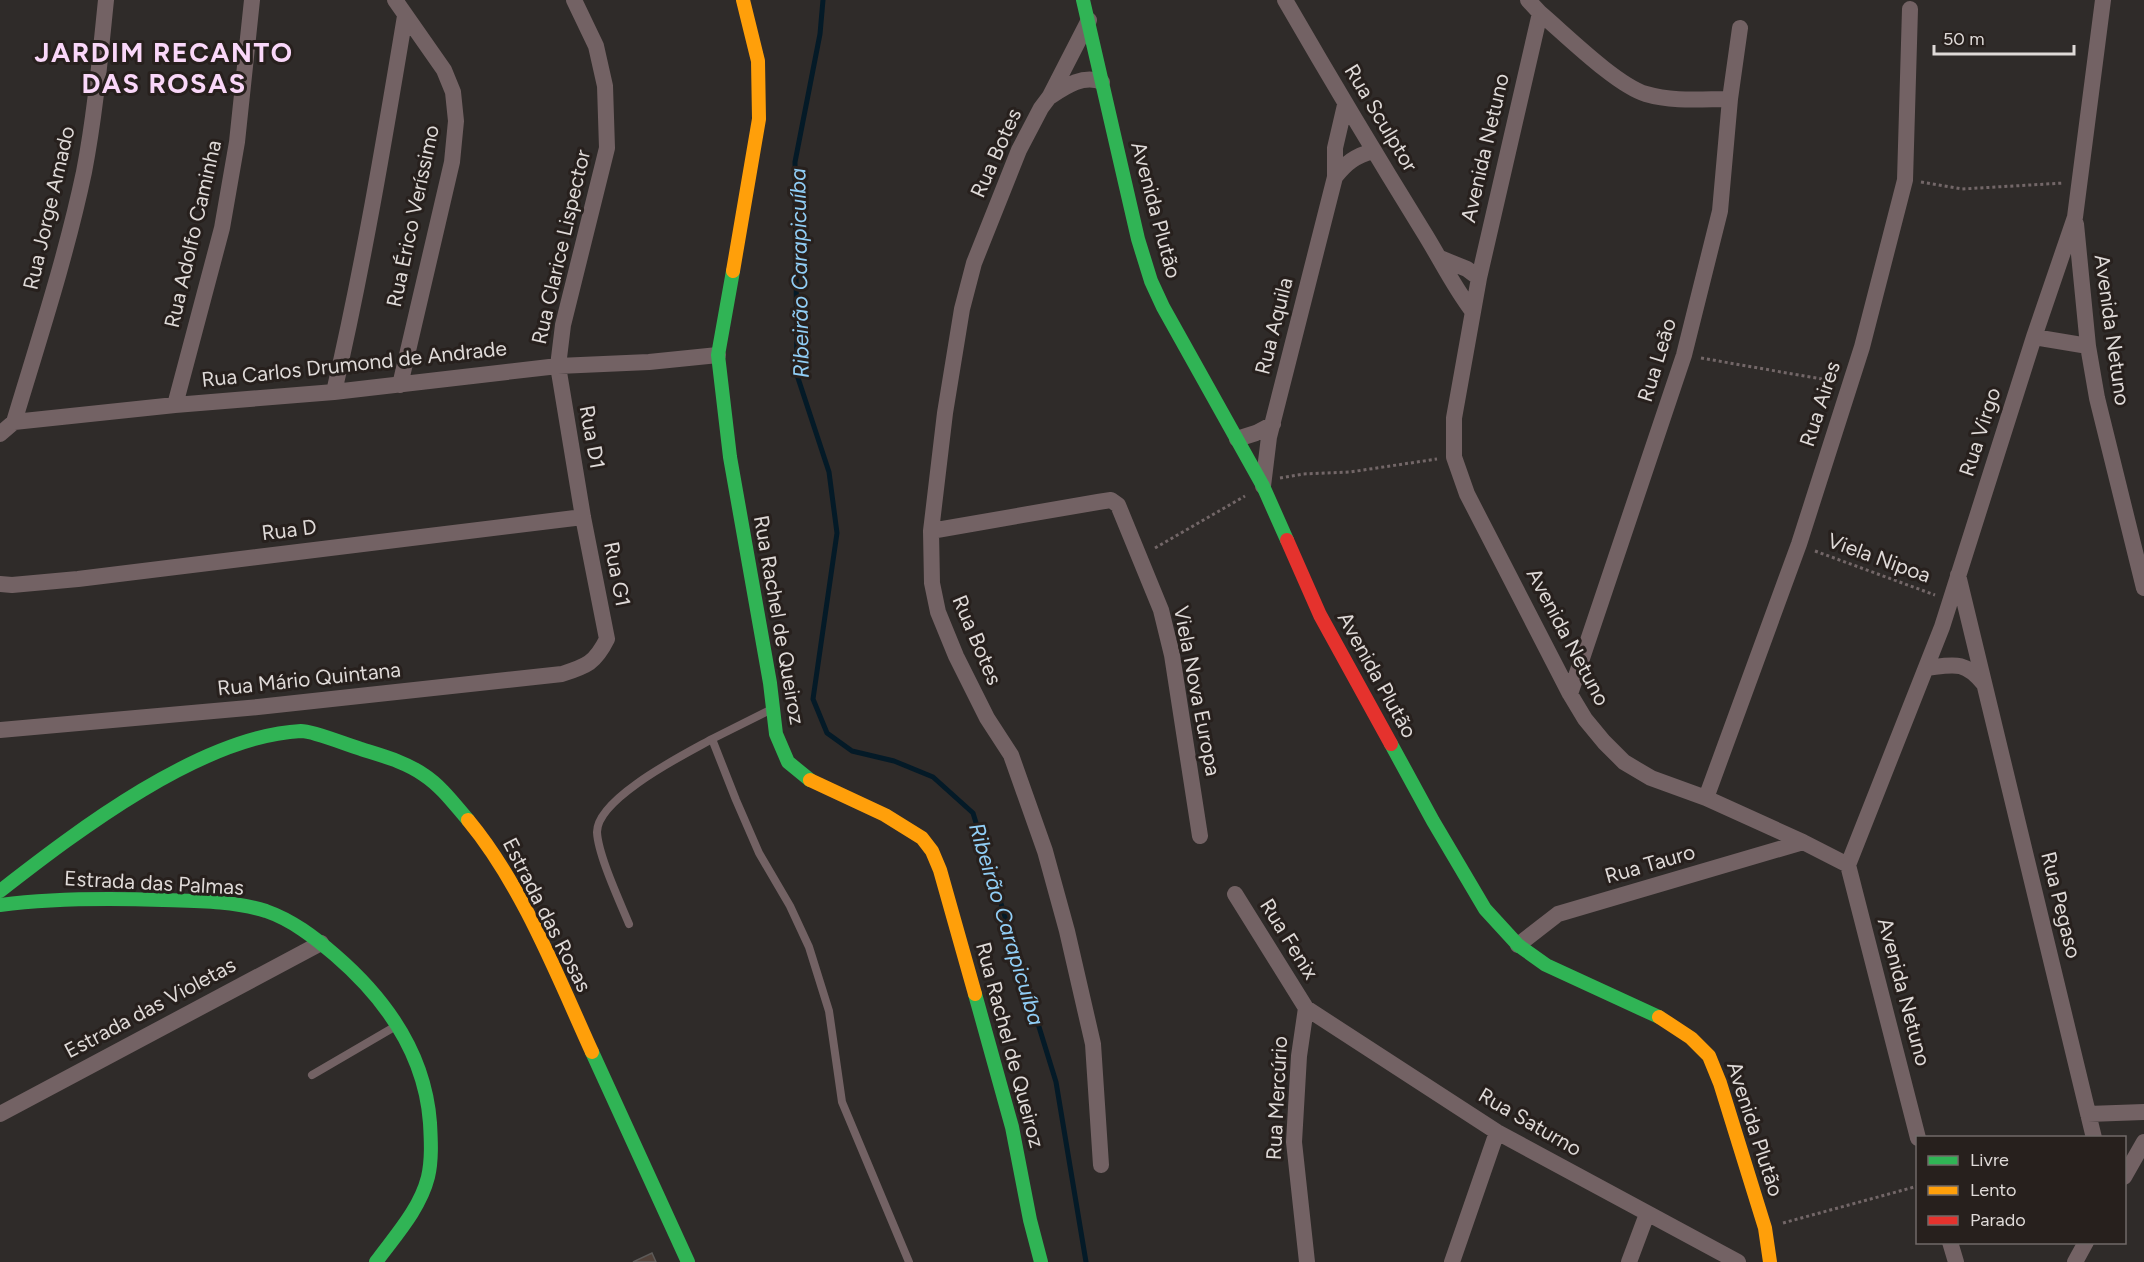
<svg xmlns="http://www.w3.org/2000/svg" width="2144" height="1262" viewBox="0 0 2144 1262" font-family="Figtree,sans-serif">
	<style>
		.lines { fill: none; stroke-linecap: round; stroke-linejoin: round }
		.stream { stroke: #041a27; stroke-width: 5 }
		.building { fill: #52423a; stroke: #5d5a58; stroke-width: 1.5 }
		.path { stroke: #736768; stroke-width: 3; stroke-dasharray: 3 3; stroke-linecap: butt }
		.lane { stroke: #736264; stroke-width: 8 }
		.street { stroke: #736264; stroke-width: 16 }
		.fast { stroke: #30b455; stroke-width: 14 }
		.slow { stroke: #ff9f0a; stroke-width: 14 }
		.jam { stroke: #e5322d; stroke-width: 14 }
		.labels { text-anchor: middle; stroke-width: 6; stroke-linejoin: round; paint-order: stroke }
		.street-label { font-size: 21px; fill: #dfdad8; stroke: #27201d }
		.water-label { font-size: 22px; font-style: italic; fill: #91cef6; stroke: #27201d }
		.district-label { font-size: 27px; font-weight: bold; letter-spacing: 1.5px; fill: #fad7f9; stroke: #27201d }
	</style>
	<rect width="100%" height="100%" fill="#2f2b29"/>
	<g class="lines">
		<path class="stream" d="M 823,0 L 820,34 L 795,162 L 797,375 L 829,472 L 837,533 L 813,699 L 827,733 L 852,751 L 894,761 L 933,777 L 973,813 L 1056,1082 L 1086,1262"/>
	</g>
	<path class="building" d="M 652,1253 L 656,1262 L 633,1262 Z"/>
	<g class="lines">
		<path class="path" d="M 1921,182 L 1962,189 L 2064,183
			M 1701,358 L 1833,381
			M 1280,478 L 1303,474 L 1350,472 L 1437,459
			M 1155,548 L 1245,496
			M 1815,551 L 1935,595
			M 1783,1223 L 1918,1186"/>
		<path class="lane" d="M 772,709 L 712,739 L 736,800 L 759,853 L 790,906 L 809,947 L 829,1011 L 842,1102 L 909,1262
			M 629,924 C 620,902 598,855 597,832 C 597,798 685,754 712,739
			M 312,1075 L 396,1026"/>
		<path class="street" d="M 395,0 L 444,70 L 453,92 L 456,121 L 452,162 L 400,385
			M 1285,0 C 1330,78 1376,155 1423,231 C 1440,258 1453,286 1473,312
			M 1528,0 L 1540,13 C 1565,34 1616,85 1646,94 C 1673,102 1702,99 1730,99
			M 1540,13 L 1479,278 L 1454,418 L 1454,457 L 1467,494 L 1570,694 L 1585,719 L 1604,742 L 1624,762 L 1651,778 L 1706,798 L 1803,842 L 1848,865 L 1918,1138
			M 1089,20 L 1050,96 L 1041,108 L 1019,150 L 974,263 L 962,309 L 945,413 L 931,531 L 932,583 L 938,612 L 956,656 L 987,718 L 1011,755 L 1045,851 L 1067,931 L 1093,1044 L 1101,1165
			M 1051,96 C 1066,86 1084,74 1102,82
			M 1335,177 C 1346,163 1355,156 1373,151
			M 2076,224 L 2088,346 L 2097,398 L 2144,588
			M 1440,258 L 1467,269 L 1479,278
			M 2034,337 L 2088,346
			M 334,392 C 363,267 384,142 405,16
			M 175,405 L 222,228 L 237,142 L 252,0
			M 14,422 C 39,339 66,257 84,172 C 95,115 100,58 106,0
			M 0,434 L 14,422 L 175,405 L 334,392 L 558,366 L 649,362 L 718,355
			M 1237,439 L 1256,433 L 1273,424
			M 1263,486 L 1269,437 L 1335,177 L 1335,148 L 1345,105
			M 931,531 L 1098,502 L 1111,500 L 1118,505 L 1161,610 L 1172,655 L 1200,836
			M 1958,575 L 2094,1138
			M 0,584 L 12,585 L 78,579 L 583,517
			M 1926,668 C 1953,665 1964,660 1983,683
			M 1570,694 L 1684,355 L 1720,211 L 1730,99 L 1740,28
			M 0,730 L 258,707 L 562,674 C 587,666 595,663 607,639 L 583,517 L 558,366 L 563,325 L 607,148 L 605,86 L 596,46 L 574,0
			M 1706,798 L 1799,544 L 1862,347 L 1905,180 L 1910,9
			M 1848,865 L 1942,627 L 2034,337 L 2075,217 L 2103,0
			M 1235,894 L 1306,1008 L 1497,1132 L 1738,1262
			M 1518,945 L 1558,914 L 1803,842
			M 1306,1008 L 1299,1056 L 1294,1142 L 1307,1262
			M 0,1114 L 321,943
			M 2088,1114 L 2144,1112
			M 2124,1177 L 2144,1142
			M 1950,1242 L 1956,1262
			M 1452,1262 L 1497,1132
			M 1629,1262 L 1647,1214
			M 2075,1262 L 2086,1242"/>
		<path class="fast" d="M 1083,0 L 1138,239 L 1151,281 L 1163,307 L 1263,486 L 1287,540
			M 733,271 L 718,355 L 730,457 L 770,683 L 776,734 L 788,762 L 810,780
			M 1391,744 L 1433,821 L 1485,909 L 1518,945 L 1546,965 L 1659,1017
			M 0,891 C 77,831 201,736 301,731 C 314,731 347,745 361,749 C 383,756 406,762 424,775 C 441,786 455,805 468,820
			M 0,905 C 54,898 108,898 163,900 C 197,901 234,901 266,911 C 292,920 314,937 335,955 C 386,999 425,1054 430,1123 C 431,1141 432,1160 428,1177 C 420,1209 395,1236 376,1262
			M 975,994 L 1012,1127 L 1030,1220 L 1041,1262
			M 592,1052 L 688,1262"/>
		<path class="slow" d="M 733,271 L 759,119 L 758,61 L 743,0
			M 810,780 L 885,815 L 922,838 L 932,851 L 940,870 L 975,994
			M 468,820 C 522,885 557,975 592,1052
			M 1659,1017 L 1691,1038 L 1709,1056 L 1720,1083 L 1765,1228 L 1770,1262"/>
		<path class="jam" d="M 1287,540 L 1320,615 L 1391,744"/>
	</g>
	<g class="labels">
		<g class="street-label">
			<text transform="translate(1381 118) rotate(59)" y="7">Rua Sculptor</text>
			<text transform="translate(1485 148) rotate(-77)" y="7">Avenida Netuno</text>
			<text transform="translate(996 153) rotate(-66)" y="7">Rua Botes</text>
			<text transform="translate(49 208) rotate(-77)" y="7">Rua Jorge Amado</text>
			<text transform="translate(1156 210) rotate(75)" y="7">Avenida Plutão</text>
			<text transform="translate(413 216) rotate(-78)" y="7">Rua Érico Veríssimo</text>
			<text transform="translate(193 234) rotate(-77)" y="7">Rua Adolfo Caminha</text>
			<text transform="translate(561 247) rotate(-77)" y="7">Rua Clarice Lispector</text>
			<text transform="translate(1274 326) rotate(-76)" y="7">Rua Aquila</text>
			<text transform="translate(2112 330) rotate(82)" y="7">Avenida Netuno</text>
			<text transform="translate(1657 360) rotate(-73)" y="7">Rua Leão</text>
			<text transform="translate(354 364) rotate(-6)" y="7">Rua Carlos Drumond de Andrade</text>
			<text transform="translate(1820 404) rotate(-72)" y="7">Rua Aires</text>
			<text transform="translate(1980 432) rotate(-72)" y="7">Rua Virgo</text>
			<text transform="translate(592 437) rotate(80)" y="7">Rua D1</text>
			<text transform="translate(289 530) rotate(-7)" y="7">Rua D</text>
			<text transform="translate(1879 558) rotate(20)" y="7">Viela Nipoa</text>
			<text transform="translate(617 574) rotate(79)" y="7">Rua G1</text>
			<text transform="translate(779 620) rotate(80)" y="7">Rua Rachel de Queiroz</text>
			<text transform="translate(1568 637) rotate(62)" y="7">Avenida Netuno</text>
			<text transform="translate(977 640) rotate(67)" y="7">Rua Botes</text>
			<text transform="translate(1377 675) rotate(61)" y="7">Avenida Plutão</text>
			<text transform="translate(309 679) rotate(-6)" y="7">Rua Mário Quintana</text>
			<text transform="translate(1197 691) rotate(79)" y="7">Viela Nova Europa</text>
			<text transform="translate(1650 864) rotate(-16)" y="7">Rua Tauro</text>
			<text transform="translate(154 883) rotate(3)" y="7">Estrada das Palmas</text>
			<text transform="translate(2061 905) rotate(76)" y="7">Rua Pegaso</text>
			<text transform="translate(547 915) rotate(63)" y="7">Estrada das Rosas</text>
			<text transform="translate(1289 939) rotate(58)" y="7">Rua Fenix</text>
			<text transform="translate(1904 992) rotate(75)" y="7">Avenida Netuno</text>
			<text transform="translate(150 1008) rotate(-28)" y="7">Estrada das Violetas</text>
			<text transform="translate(1010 1045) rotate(75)" y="7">Rua Rachel de Queiroz</text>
			<text transform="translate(1277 1098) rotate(-87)" y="7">Rua Mercúrio</text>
			<text transform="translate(1530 1122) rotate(30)" y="7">Rua Saturno</text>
			<text transform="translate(1755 1129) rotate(72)" y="7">Avenida Plutão</text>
		</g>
		<g class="water-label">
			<text transform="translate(799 273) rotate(-91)" y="8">Ribeirão Carapicuíba</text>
			<text transform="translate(1007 924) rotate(73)" y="8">Ribeirão Carapicuíba</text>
		</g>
		<g class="district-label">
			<text x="164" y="62">JARDIM RECANTO<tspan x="164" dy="31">DAS ROSAS</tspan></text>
		</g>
	</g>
	<rect x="1916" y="1136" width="210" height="108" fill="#27201d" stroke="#716a68" stroke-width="1.5"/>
	<rect x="1928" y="1156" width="30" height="9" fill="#30b455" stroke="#716a68" stroke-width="1.5"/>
	<text x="1970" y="1166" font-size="18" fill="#dfdad8">Livre</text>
	<rect x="1928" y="1186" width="30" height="9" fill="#ff9f0a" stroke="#716a68" stroke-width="1.5"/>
	<text x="1970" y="1196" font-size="18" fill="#dfdad8">Lento</text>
	<rect x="1928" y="1216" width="30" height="9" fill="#e5322d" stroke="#716a68" stroke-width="1.5"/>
	<text x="1970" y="1226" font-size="18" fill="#dfdad8">Parado</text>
	<path d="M1934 45v9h140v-9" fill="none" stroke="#dfdad8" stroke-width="3"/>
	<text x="1943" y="45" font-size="18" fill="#dfdad8" stroke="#27201d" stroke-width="4.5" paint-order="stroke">50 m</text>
</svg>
